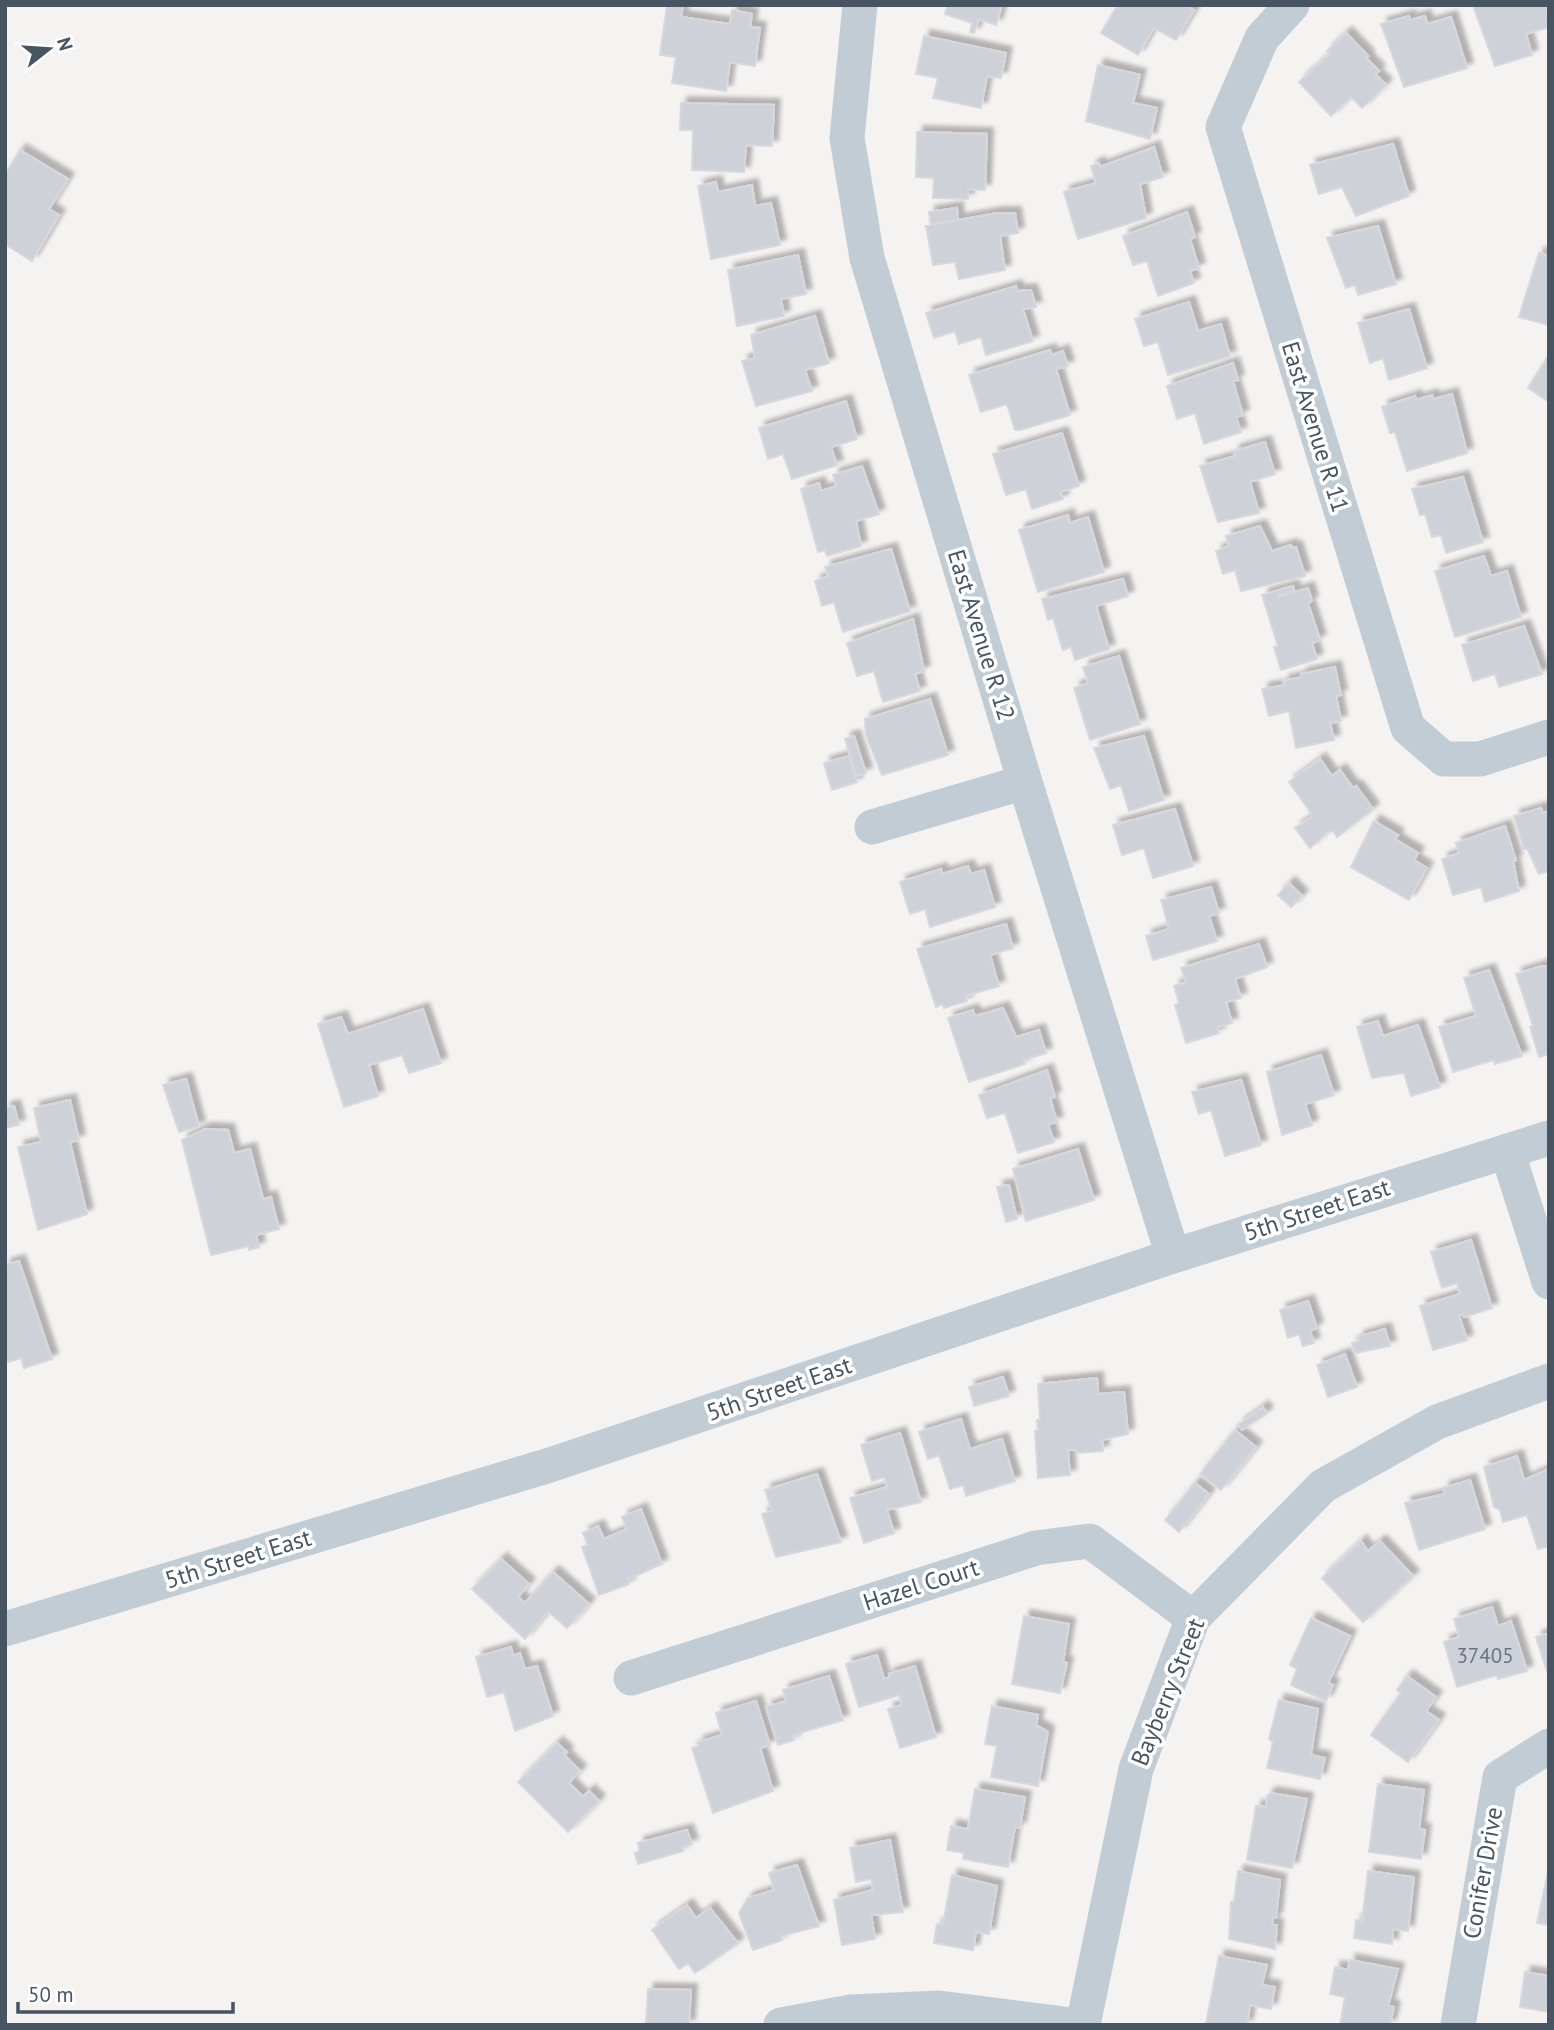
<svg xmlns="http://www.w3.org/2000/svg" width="1554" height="2030" viewBox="0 0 1554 2030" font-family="'PT Sans',sans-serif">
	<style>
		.building { fill: #ced1d8; stroke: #d6d8de; stroke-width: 2; filter: url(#shadow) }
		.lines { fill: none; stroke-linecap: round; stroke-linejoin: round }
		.minor { stroke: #c2ccd5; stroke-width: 35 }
		.labels { text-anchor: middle; stroke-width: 7; stroke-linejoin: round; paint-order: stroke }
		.number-label { font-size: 21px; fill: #697380 }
		.street-label { font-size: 24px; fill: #475462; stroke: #fff }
	</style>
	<defs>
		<filter id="shadow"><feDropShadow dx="6" dy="-6" stdDeviation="2" flood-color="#0004"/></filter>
	</defs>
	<rect width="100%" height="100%" fill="#f5f2f2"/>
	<path class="building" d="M 667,5 L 683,5 L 681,17 L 730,24 L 732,10 L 752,14 L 750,27 L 760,28 L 755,66 L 730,62 L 726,91 L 672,83 L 676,57 L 660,55 Z
		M 948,5 L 1002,5 L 996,25 L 979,19 L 974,33 L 970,32 L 972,23 L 945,14 Z
		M 1118,5 L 1185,5 L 1194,10 L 1176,40 L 1154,28 L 1138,55 L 1101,33 Z
		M 1473,5 L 1546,5 L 1549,27 L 1526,34 L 1532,55 L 1495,66 Z
		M 1409,16 L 1410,20 L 1425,16 L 1427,24 L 1451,17 L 1467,68 L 1404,87 L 1381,24 Z
		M 1346,33 L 1368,56 L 1366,58 L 1379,71 L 1375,74 L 1386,85 L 1362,108 L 1351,97 L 1331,116 L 1299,82 L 1330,54 L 1327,51 Z
		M 924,36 L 1006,53 L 1001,78 L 987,76 L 981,108 L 933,98 L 938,78 L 916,74 Z
		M 1098,65 L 1140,75 L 1133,103 L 1157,108 L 1150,139 L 1086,121 Z
		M 681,103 L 774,105 L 772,146 L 746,145 L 744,172 L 692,170 L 693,130 L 680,130 Z
		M 917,132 L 987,134 L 985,190 L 968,189 L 968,199 L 933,198 L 934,178 L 916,177 Z
		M 1393,144 L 1409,196 L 1356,216 L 1342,187 L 1319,194 L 1310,165 Z
		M 1154,147 L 1163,177 L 1140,184 L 1146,218 L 1078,239 L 1064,192 L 1096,183 L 1091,166 L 1099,163 L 1100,167 Z
		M 20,150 L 68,179 L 49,209 L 59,215 L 32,261 L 5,244 L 5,175 Z
		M 716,182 L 718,192 L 752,185 L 755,206 L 771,203 L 780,245 L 711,259 L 698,186 Z
		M 957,208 L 958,220 L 931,224 L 929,212 Z
		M 1187,212 L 1195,237 L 1190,239 L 1199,268 L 1190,271 L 1194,283 L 1158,296 L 1147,261 L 1133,265 L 1123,236 Z
		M 997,213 L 1015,213 L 1018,233 L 1000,236 L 1005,270 L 959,279 L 955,262 L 933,265 L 926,226 Z
		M 1378,226 L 1396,284 L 1358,295 L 1355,285 L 1346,288 L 1327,238 Z
		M 1539,253 L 1549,256 L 1549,325 L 1519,317 Z
		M 798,255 L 806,294 L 781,299 L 784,316 L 737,326 L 728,270 Z
		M 1016,286 L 1017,291 L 1031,290 L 1036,307 L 1023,309 L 1033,341 L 986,355 L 981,337 L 959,344 L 955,331 L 934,338 L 926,313 Z
		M 1189,302 L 1198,331 L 1221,324 L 1230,356 L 1168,375 L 1158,342 L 1144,346 L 1135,319 Z
		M 1409,309 L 1427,368 L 1389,380 L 1383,358 L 1370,363 L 1358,323 Z
		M 815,316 L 829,363 L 805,370 L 812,391 L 756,406 L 742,361 L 755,358 L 751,335 Z
		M 1050,350 L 1052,355 L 1063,351 L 1068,366 L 1056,369 L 1070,415 L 1020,430 L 1015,430 L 1007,404 L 981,412 L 969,375 Z
		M 1549,355 L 1549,402 L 1528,388 Z
		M 1233,363 L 1238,380 L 1233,381 L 1243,415 L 1236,417 L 1241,432 L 1204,444 L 1195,413 L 1177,419 L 1167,386 Z
		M 1452,394 L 1467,453 L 1407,471 L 1395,432 L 1390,433 L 1382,407 L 1415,396 L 1416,400 L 1432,395 L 1433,399 Z
		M 846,401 L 857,439 L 831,447 L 837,465 L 792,479 L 783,454 L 768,459 L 759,428 Z
		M 1062,433 L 1079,486 L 1060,492 L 1063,499 L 1032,509 L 1026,489 L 1006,495 L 993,454 Z
		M 1265,442 L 1275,474 L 1250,482 L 1259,513 L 1218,522 L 1200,466 L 1235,456 L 1234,451 Z
		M 862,466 L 879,514 L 856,521 L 861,546 L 827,556 L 825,550 L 818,552 L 801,489 L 819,483 L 821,491 L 836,486 L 833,475 Z
		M 1463,477 L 1483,542 L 1446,553 L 1441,535 L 1432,537 L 1425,514 L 1420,515 L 1412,489 Z
		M 1068,515 L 1070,523 L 1088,517 L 1104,572 L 1038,592 L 1019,530 Z
		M 1260,526 L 1272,551 L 1291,545 L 1292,548 L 1296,547 L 1305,576 L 1241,591 L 1235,570 L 1223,574 L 1216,551 L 1229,546 L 1226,536 Z
		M 891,549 L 910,611 L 843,632 L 834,602 L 822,606 L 815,581 L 828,576 L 825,567 Z
		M 1484,556 L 1491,576 L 1507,571 L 1521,617 L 1455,637 L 1435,571 Z
		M 1123,579 L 1128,596 L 1096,606 L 1109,649 L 1075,660 L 1071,647 L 1063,650 L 1053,618 L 1048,620 L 1042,599 Z
		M 1293,586 L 1294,590 L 1278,595 L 1279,597 L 1308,588 L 1312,601 L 1308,603 L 1320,640 L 1312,643 L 1317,659 L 1281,670 L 1274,647 L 1278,646 L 1262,595 Z
		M 913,619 L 924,671 L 915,674 L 920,691 L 883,702 L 874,671 L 857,676 L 847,643 Z
		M 1524,626 L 1542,674 L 1499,687 L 1495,674 L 1473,681 L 1462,645 Z
		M 1119,656 L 1140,724 L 1090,740 L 1074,688 L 1088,683 L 1083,667 Z
		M 1335,667 L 1341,695 L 1336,696 L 1341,721 L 1330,723 L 1334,740 L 1296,748 L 1289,711 L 1269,716 L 1262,689 L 1285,685 L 1283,681 L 1302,677 L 1301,674 Z
		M 930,699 L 948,755 L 882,775 L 866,735 L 865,719 Z
		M 854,736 L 866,773 L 856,776 L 845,739 Z
		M 1144,736 L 1164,800 L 1129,811 L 1121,785 L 1110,789 L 1094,748 Z
		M 849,756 L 857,782 L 832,790 L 824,763 Z
		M 1320,759 L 1332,776 L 1340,770 L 1353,788 L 1356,786 L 1373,809 L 1337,837 L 1333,831 L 1328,832 L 1310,848 L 1295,828 L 1313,816 L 1289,782 Z
		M 1541,808 L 1542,813 L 1549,811 L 1549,871 L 1539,874 L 1527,848 L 1524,849 L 1514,816 Z
		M 1175,809 L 1193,866 L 1153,878 L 1144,848 L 1122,855 L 1113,825 Z
		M 1374,821 L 1398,835 L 1395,839 L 1418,853 L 1414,860 L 1427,868 L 1409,900 L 1351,867 Z
		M 1505,826 L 1516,860 L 1513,861 L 1519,891 L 1485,902 L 1481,887 L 1453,895 L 1442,859 L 1459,853 L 1456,843 Z
		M 968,866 L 971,874 L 984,870 L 995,907 L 930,927 L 925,909 L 910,914 L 900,882 L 941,869 L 942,874 Z
		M 1289,883 L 1302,896 L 1291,907 L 1278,895 Z
		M 1211,887 L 1219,913 L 1209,916 L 1217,941 L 1153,960 L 1146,936 L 1169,929 L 1161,900 Z
		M 1006,924 L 1013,948 L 990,955 L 999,986 L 965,996 L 967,1001 L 944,1008 L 943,1004 L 936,1007 L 917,949 Z
		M 1259,944 L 1267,967 L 1235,979 L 1241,998 L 1226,1002 L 1232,1023 L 1217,1027 L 1219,1033 L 1186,1043 L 1175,1005 L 1179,1003 L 1174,986 L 1186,982 L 1181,968 Z
		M 1542,966 L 1549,967 L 1549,1054 L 1539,1057 L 1530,1027 L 1533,1026 L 1516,974 Z
		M 1489,970 L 1522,1056 L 1495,1064 L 1494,1060 L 1453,1072 L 1439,1027 L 1476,1016 L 1464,978 Z
		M 1003,1008 L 1016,1037 L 1039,1030 L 1046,1053 L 1023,1060 L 1025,1064 L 969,1082 L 948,1018 L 973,1010 L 975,1016 Z
		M 423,1009 L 441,1063 L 409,1073 L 402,1055 L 369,1065 L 378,1096 L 344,1107 L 318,1024 L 341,1017 L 348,1034 Z
		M 1378,1021 L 1383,1036 L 1418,1025 L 1440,1087 L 1411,1096 L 1404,1073 L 1372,1078 L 1357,1027 Z
		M 1321,1055 L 1334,1095 L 1305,1104 L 1312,1125 L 1282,1135 L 1267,1072 Z
		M 1047,1070 L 1055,1097 L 1050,1098 L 1057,1122 L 1048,1124 L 1054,1142 L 1018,1153 L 1005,1113 L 987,1118 L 979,1095 Z
		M 186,1079 L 199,1126 L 179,1132 L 163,1085 Z
		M 1241,1080 L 1261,1145 L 1225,1156 L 1211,1110 L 1199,1114 L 1192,1092 Z
		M 70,1100 L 79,1140 L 70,1142 L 87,1214 L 38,1230 L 18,1147 L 41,1142 L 34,1108 Z
		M 14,1106 L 19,1125 L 5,1128 L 5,1108 Z
		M 205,1129 L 228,1130 L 234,1153 L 250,1149 L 263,1199 L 271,1197 L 279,1229 L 256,1235 L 259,1247 L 249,1250 L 249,1246 L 211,1255 L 182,1140 Z
		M 1078,1149 L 1094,1200 L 1026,1221 L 1013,1169 Z
		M 1009,1185 L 1017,1219 L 1006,1222 L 997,1187 Z
		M 1471,1240 L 1492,1308 L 1464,1317 L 1463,1314 L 1459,1315 L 1467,1340 L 1433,1350 L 1420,1306 L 1460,1294 L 1457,1283 L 1442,1288 L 1431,1252 Z
		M 19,1261 L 52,1359 L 24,1368 L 21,1358 L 5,1363 L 5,1265 Z
		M 1308,1301 L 1317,1328 L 1310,1331 L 1314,1343 L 1303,1346 L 1299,1334 L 1288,1338 L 1280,1310 Z
		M 1385,1329 L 1390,1346 L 1355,1353 L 1352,1343 L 1359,1341 L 1358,1337 Z
		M 1345,1354 L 1357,1387 L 1328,1397 L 1317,1365 Z
		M 1003,1377 L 1009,1396 L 974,1406 L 969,1387 Z
		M 1097,1378 L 1098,1394 L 1124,1392 L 1128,1434 L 1102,1440 L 1103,1451 L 1076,1453 L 1076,1450 L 1068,1450 L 1070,1475 L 1038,1478 L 1035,1431 L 1038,1431 L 1037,1420 L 1040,1420 L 1038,1384 Z
		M 1263,1407 L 1267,1413 L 1242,1430 L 1238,1425 Z
		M 961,1419 L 970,1449 L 1002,1439 L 1015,1481 L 966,1496 L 963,1485 L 950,1489 L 939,1455 L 928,1459 L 919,1432 Z
		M 1235,1430 L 1256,1447 L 1221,1490 L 1200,1474 Z
		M 900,1433 L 921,1502 L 887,1510 L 894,1533 L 864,1543 L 850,1498 L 887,1487 L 884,1477 L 872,1481 L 861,1445 Z
		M 1517,1456 L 1524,1480 L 1549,1469 L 1549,1546 L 1538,1549 L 1527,1515 L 1503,1522 L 1500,1510 L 1494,1507 L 1484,1467 Z
		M 817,1474 L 841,1542 L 776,1557 L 762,1514 L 772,1511 L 765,1490 Z
		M 1470,1480 L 1485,1529 L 1419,1550 L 1405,1503 L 1445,1494 L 1443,1488 Z
		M 1195,1483 L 1209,1494 L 1179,1532 L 1165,1520 Z
		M 641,1509 L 662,1564 L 628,1579 L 629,1584 L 599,1595 L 582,1547 L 588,1545 L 583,1533 L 598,1526 L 604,1539 L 627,1529 L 622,1517 Z
		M 1361,1541 L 1368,1551 L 1380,1541 L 1413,1576 L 1363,1622 L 1322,1578 Z
		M 501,1559 L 529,1584 L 518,1597 L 525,1603 L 553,1572 L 589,1604 L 567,1628 L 548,1611 L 525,1639 L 472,1589 Z
		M 1492,1607 L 1498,1626 L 1511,1621 L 1527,1671 L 1498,1679 L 1497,1675 L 1457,1687 L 1444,1642 L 1459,1637 L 1454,1619 Z
		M 1024,1616 L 1069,1624 L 1063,1662 L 1067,1663 L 1060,1693 L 1012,1684 Z
		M 1311,1618 L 1350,1636 L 1328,1683 L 1333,1685 L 1326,1701 L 1291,1685 L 1297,1669 L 1290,1665 Z
		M 1549,1633 L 1549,1678 L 1536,1637 Z
		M 511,1647 L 513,1656 L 520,1653 L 525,1669 L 537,1666 L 553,1716 L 515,1731 L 504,1692 L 487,1697 L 476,1657 Z
		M 877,1655 L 884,1679 L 890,1677 L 889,1674 L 915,1666 L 936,1737 L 900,1748 L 888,1709 L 902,1705 L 899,1695 L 859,1707 L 846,1664 Z
		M 829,1676 L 843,1720 L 793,1735 L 794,1740 L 778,1745 L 766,1707 L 786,1701 L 783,1690 Z
		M 1407,1676 L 1436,1697 L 1426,1711 L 1439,1720 L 1408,1762 L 1371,1735 L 1401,1693 L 1397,1690 Z
		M 1279,1700 L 1318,1709 L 1311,1755 L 1325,1758 L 1320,1779 L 1267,1768 L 1273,1742 L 1269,1739 Z
		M 756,1701 L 770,1745 L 760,1748 L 773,1791 L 713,1813 L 692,1748 L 699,1746 L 698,1742 L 722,1735 L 716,1713 Z
		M 992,1706 L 1038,1715 L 1036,1725 L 1048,1732 L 1038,1786 L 991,1777 L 997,1746 L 985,1744 Z
		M 557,1743 L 567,1752 L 564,1755 L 580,1771 L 569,1783 L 583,1797 L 589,1791 L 599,1801 L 568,1832 L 518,1782 Z
		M 1378,1784 L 1424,1790 L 1419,1829 L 1425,1830 L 1421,1859 L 1369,1852 Z
		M 975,1789 L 1025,1797 L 1020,1828 L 1015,1827 L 1008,1867 L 963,1859 L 964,1853 L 947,1850 L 951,1826 L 968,1829 Z
		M 1271,1793 L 1307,1799 L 1292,1868 L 1247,1860 L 1256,1806 L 1266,1807 L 1267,1796 Z
		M 687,1830 L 692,1844 L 682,1847 L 683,1851 L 638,1864 L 635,1853 L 640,1851 L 638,1843 Z
		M 890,1840 L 903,1912 L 871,1915 L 875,1939 L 842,1945 L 834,1900 L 873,1890 L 871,1879 L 856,1882 L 850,1848 Z
		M 797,1865 L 819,1926 L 781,1936 L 782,1940 L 753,1950 L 739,1913 L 748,1898 L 774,1890 L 769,1873 Z
		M 1549,1867 L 1549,1925 L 1537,1923 Z
		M 1238,1871 L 1280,1880 L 1276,1918 L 1273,1918 L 1272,1925 L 1277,1925 L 1275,1949 L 1229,1939 L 1231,1902 L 1234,1902 Z
		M 1368,1871 L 1414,1877 L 1408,1931 L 1393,1929 L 1392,1944 L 1354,1938 L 1356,1920 L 1362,1922 Z
		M 952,1875 L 997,1886 L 989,1934 L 976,1932 L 973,1950 L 934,1943 L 937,1924 L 943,1925 Z
		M 687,1905 L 696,1918 L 710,1908 L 738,1943 L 695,1973 L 688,1963 L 679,1969 L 652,1930 Z
		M 1219,1956 L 1267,1965 L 1262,1985 L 1275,1987 L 1271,2009 L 1250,2005 L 1247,2025 L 1206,2024 Z
		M 1350,1960 L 1398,1969 L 1388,2006 L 1394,2007 L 1390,2025 L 1340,2025 L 1345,1997 L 1330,1994 L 1335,1967 L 1348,1970 Z
		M 1525,1972 L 1549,1976 L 1549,2012 L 1520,2007 Z
		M 648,1989 L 691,1990 L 689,2025 L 646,2025 Z"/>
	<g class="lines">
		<path class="minor" d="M 860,5 L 847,138 L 867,258 L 1025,782 L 1173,1256
			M 1292,5 L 1262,38 L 1223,127 L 1408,728 L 1444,759 L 1480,759 L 1549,737
			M 872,827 L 1025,782
			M 1507,1151 L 1549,1282
			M 5,1629 L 550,1465 L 1173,1256 L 1549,1138
			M 631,1678 L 1036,1548 L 1090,1541 L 1193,1618
			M 781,2025 L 851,2012 L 939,2008 L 1072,2025
			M 1083,2025 L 1136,1769 L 1193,1618 L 1323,1486 L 1437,1422 L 1549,1381
			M 1458,2025 L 1500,1777 L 1549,1746"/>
	</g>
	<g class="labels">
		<g class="number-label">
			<text x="1485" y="1663">37405</text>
		</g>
		<g class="street-label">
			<text transform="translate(1315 427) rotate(73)" y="8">East Avenue R 11</text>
			<text transform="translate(981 635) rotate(73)" y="8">East Avenue R 12</text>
			<text transform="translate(1317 1210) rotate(-18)" y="8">5th Street East</text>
			<text transform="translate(779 1389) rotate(-19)" y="8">5th Street East</text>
			<text transform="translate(238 1559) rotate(-17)" y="8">5th Street East</text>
			<text transform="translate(921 1585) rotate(-18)" y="8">Hazel Court</text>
			<text transform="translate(1168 1692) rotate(-68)" y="8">Bayberry Street</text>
			<text transform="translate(1483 1873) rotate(-80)" y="8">Conifer Drive</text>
		</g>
	</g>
	<rect width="1554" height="2030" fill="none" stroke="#475462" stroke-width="14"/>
	<g transform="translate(49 49) rotate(73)" stroke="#ffffff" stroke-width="5" paint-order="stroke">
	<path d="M0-5L12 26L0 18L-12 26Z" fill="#475462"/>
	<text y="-10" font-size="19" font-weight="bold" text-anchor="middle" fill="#475462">N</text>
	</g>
	<path d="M18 2002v10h215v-10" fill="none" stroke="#475462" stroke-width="3.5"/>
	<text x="28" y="2002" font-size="21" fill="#475462" stroke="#ffffff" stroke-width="5" paint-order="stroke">50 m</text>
</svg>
